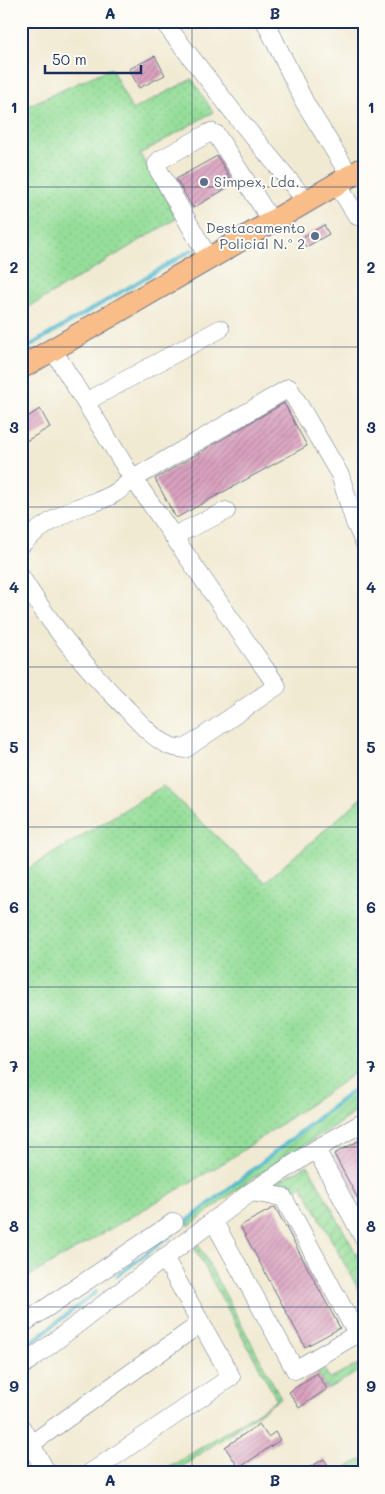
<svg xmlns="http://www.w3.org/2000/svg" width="385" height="1494" viewBox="0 0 385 1494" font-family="Mali,sans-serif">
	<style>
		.grass { fill: url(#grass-dots); stroke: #58867c }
		.garden { fill: url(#garden-furrows); stroke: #58867c }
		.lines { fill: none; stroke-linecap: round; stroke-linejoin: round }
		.stream { stroke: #51b9cf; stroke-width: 4 }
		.building { fill: url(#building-hatch) }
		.minor-casing { stroke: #667087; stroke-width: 19 }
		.major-casing { stroke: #667087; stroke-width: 24 }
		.minor { stroke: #fff; stroke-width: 18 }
		.major { stroke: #f8bd89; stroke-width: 22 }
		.grid { fill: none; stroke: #1b2f5e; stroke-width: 1; stroke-opacity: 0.55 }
		.service-dot { fill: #5c6f8a; stroke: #fdfcf7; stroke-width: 2 }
		.labels { text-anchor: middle; stroke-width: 4; stroke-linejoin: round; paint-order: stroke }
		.service-label { font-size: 14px; fill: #4e5e75; stroke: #fdfcf7; text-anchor: start }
		.neatline { fill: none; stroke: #1b2f5e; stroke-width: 2 }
		.grid-label { font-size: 16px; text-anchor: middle; font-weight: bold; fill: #1b2f5e }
	</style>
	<defs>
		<pattern id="grass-dots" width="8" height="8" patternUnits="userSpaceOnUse" patternTransform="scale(1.25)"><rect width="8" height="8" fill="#95de99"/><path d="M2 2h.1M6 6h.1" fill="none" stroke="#80bf86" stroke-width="1.8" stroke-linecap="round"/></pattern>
		<pattern id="garden-furrows" width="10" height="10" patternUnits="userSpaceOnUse" patternTransform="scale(1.25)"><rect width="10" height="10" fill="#95de99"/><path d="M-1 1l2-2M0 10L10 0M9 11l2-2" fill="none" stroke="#80bf86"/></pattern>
		<pattern id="building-hatch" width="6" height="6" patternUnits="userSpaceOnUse" patternTransform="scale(1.25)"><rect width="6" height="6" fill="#daa2bf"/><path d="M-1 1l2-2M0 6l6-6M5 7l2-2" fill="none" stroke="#b0849e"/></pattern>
	</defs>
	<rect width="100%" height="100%" fill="#fdfcf7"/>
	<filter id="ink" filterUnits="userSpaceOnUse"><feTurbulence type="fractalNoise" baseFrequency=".02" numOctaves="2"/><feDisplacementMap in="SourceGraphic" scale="10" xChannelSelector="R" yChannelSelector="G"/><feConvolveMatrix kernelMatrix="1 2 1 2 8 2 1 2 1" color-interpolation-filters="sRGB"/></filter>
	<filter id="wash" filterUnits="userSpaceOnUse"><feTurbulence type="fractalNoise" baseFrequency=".0096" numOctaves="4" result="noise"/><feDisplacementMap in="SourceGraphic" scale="20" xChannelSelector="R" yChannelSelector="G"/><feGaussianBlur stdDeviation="1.12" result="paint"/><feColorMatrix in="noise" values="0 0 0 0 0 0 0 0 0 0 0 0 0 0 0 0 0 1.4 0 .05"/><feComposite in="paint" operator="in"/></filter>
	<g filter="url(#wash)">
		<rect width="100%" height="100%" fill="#f1ead2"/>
		<path class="grass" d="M 111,68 L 132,110 L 192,79 L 213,112 L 140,154 L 177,218 L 21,312 L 21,109 Z
			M 163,786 L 265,882 L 364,796 L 364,1067 L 230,1159 L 21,1281 L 21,873 Z
			M 364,1458 L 364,1473 L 336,1473 Z"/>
		<path class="garden" d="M 364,1082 L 364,1107 L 247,1182 L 189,1226 L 186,1222 Z
			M 308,1165 L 364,1268 L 364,1300 L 302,1185 L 293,1190 L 289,1184 L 268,1186 Z
			M 198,1244 L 281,1398 L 173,1473 L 160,1473 L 277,1400 L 194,1247 Z
			M 364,1361 L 364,1369 L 327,1389 L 317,1373 L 324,1369 L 330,1379 Z"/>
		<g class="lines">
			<path class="stream" d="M 21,351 L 192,250
				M 186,1222 L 364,1082
				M 117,1276 L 172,1234
				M 21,1350 L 96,1292"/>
		</g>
		<g id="blocks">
			<path class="building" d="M 155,56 L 165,75 L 139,88 L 129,69 Z
				M 217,156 L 234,184 L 193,208 L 176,179 Z
				M 324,225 L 329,234 L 306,247 L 301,238 Z
				M 284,403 L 307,446 L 176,518 L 155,479 Z
				M 40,409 L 50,427 L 21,444 L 21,421 Z
				M 364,1138 L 364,1210 L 334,1154 Z
				M 275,1207 L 340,1328 L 305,1347 L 240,1226 Z
				M 317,1373 L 327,1389 L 299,1408 L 289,1392 Z
				M 259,1424 L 268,1437 L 275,1432 L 280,1440 L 239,1468 L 225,1447 Z
				M 324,1459 L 330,1468 L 323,1473 L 300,1473 Z"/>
		</g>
	</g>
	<g filter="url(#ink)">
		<use href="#blocks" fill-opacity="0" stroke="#667087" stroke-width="1"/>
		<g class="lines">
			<defs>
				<path id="minor" d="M 163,21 L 237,117 L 307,202
					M 265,21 L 305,103 L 350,176
					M 337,184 L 357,216
					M 209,259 L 158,169 L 157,164 L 160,160 L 207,134 L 211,132 L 216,134 L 272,222
					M 85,402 L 220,329
					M 173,536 L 226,511
					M 21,545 C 34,531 61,514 79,507 C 91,503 103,501 115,493 C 121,490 127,483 133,479 L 289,388 L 340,475 L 355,523 L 364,542
					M 21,577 C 50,624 85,667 124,706 C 137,720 152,738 170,746 C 175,748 180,748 185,749 L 277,686 L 126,468 L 53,350
					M 364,1122 L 316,1149 L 364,1239
					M 213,1220 L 295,1370 L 357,1334 L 283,1197 L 251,1192
					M 21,1325 L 174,1222
					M 21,1367 L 251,1192 L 316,1149
					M 21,1427 L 47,1473
					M 31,1444 L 201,1323
					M 90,1473 L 231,1377 L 164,1257"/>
				<path id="major" d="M 21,368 L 364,168"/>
			</defs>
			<use href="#minor" class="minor-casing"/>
			<use href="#major" class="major-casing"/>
			<use href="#minor" class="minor"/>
			<use href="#major" class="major"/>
		</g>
	</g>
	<path class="grid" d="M 192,21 L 192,1473M 21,187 L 364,187M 21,347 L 364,347M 21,507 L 364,507M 21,667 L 364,667M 21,827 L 364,827M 21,987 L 364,987M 21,1147 L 364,1147M 21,1307 L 364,1307"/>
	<g class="service-dot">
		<circle cx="204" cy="182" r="5"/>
		<circle cx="315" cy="236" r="5"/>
	</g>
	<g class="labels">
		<g class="service-label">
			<text x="214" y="187">Simpex, Lda.</text>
			<text x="305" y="233" text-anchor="end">Destacamento<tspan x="305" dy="16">Policial N.º 2</tspan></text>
		</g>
	</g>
	<rect width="385" height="1494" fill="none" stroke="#fdfcf7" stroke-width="55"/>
	<path d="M45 65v8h96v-8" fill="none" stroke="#1b2f5e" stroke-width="2.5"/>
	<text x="52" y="65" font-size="15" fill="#1b2f5e" stroke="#fdfcf7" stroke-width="4" paint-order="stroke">50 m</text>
	<rect x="28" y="28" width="330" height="1438" class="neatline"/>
	<g class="grid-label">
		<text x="110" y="19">A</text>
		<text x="275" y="19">B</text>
		<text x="14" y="113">1</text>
		<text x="371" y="113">1</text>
		<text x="14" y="273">2</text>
		<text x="371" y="273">2</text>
		<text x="14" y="433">3</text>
		<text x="371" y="433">3</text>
		<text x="14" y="593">4</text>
		<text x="371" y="593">4</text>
		<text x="14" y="753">5</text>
		<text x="371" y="753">5</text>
		<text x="14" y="913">6</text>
		<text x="371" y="913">6</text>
		<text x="14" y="1072">7</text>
		<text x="371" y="1072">7</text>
		<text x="14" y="1232">8</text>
		<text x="371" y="1232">8</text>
		<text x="14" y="1392">9</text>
		<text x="371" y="1392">9</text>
		<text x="110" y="1486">A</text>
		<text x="275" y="1486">B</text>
	</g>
</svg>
